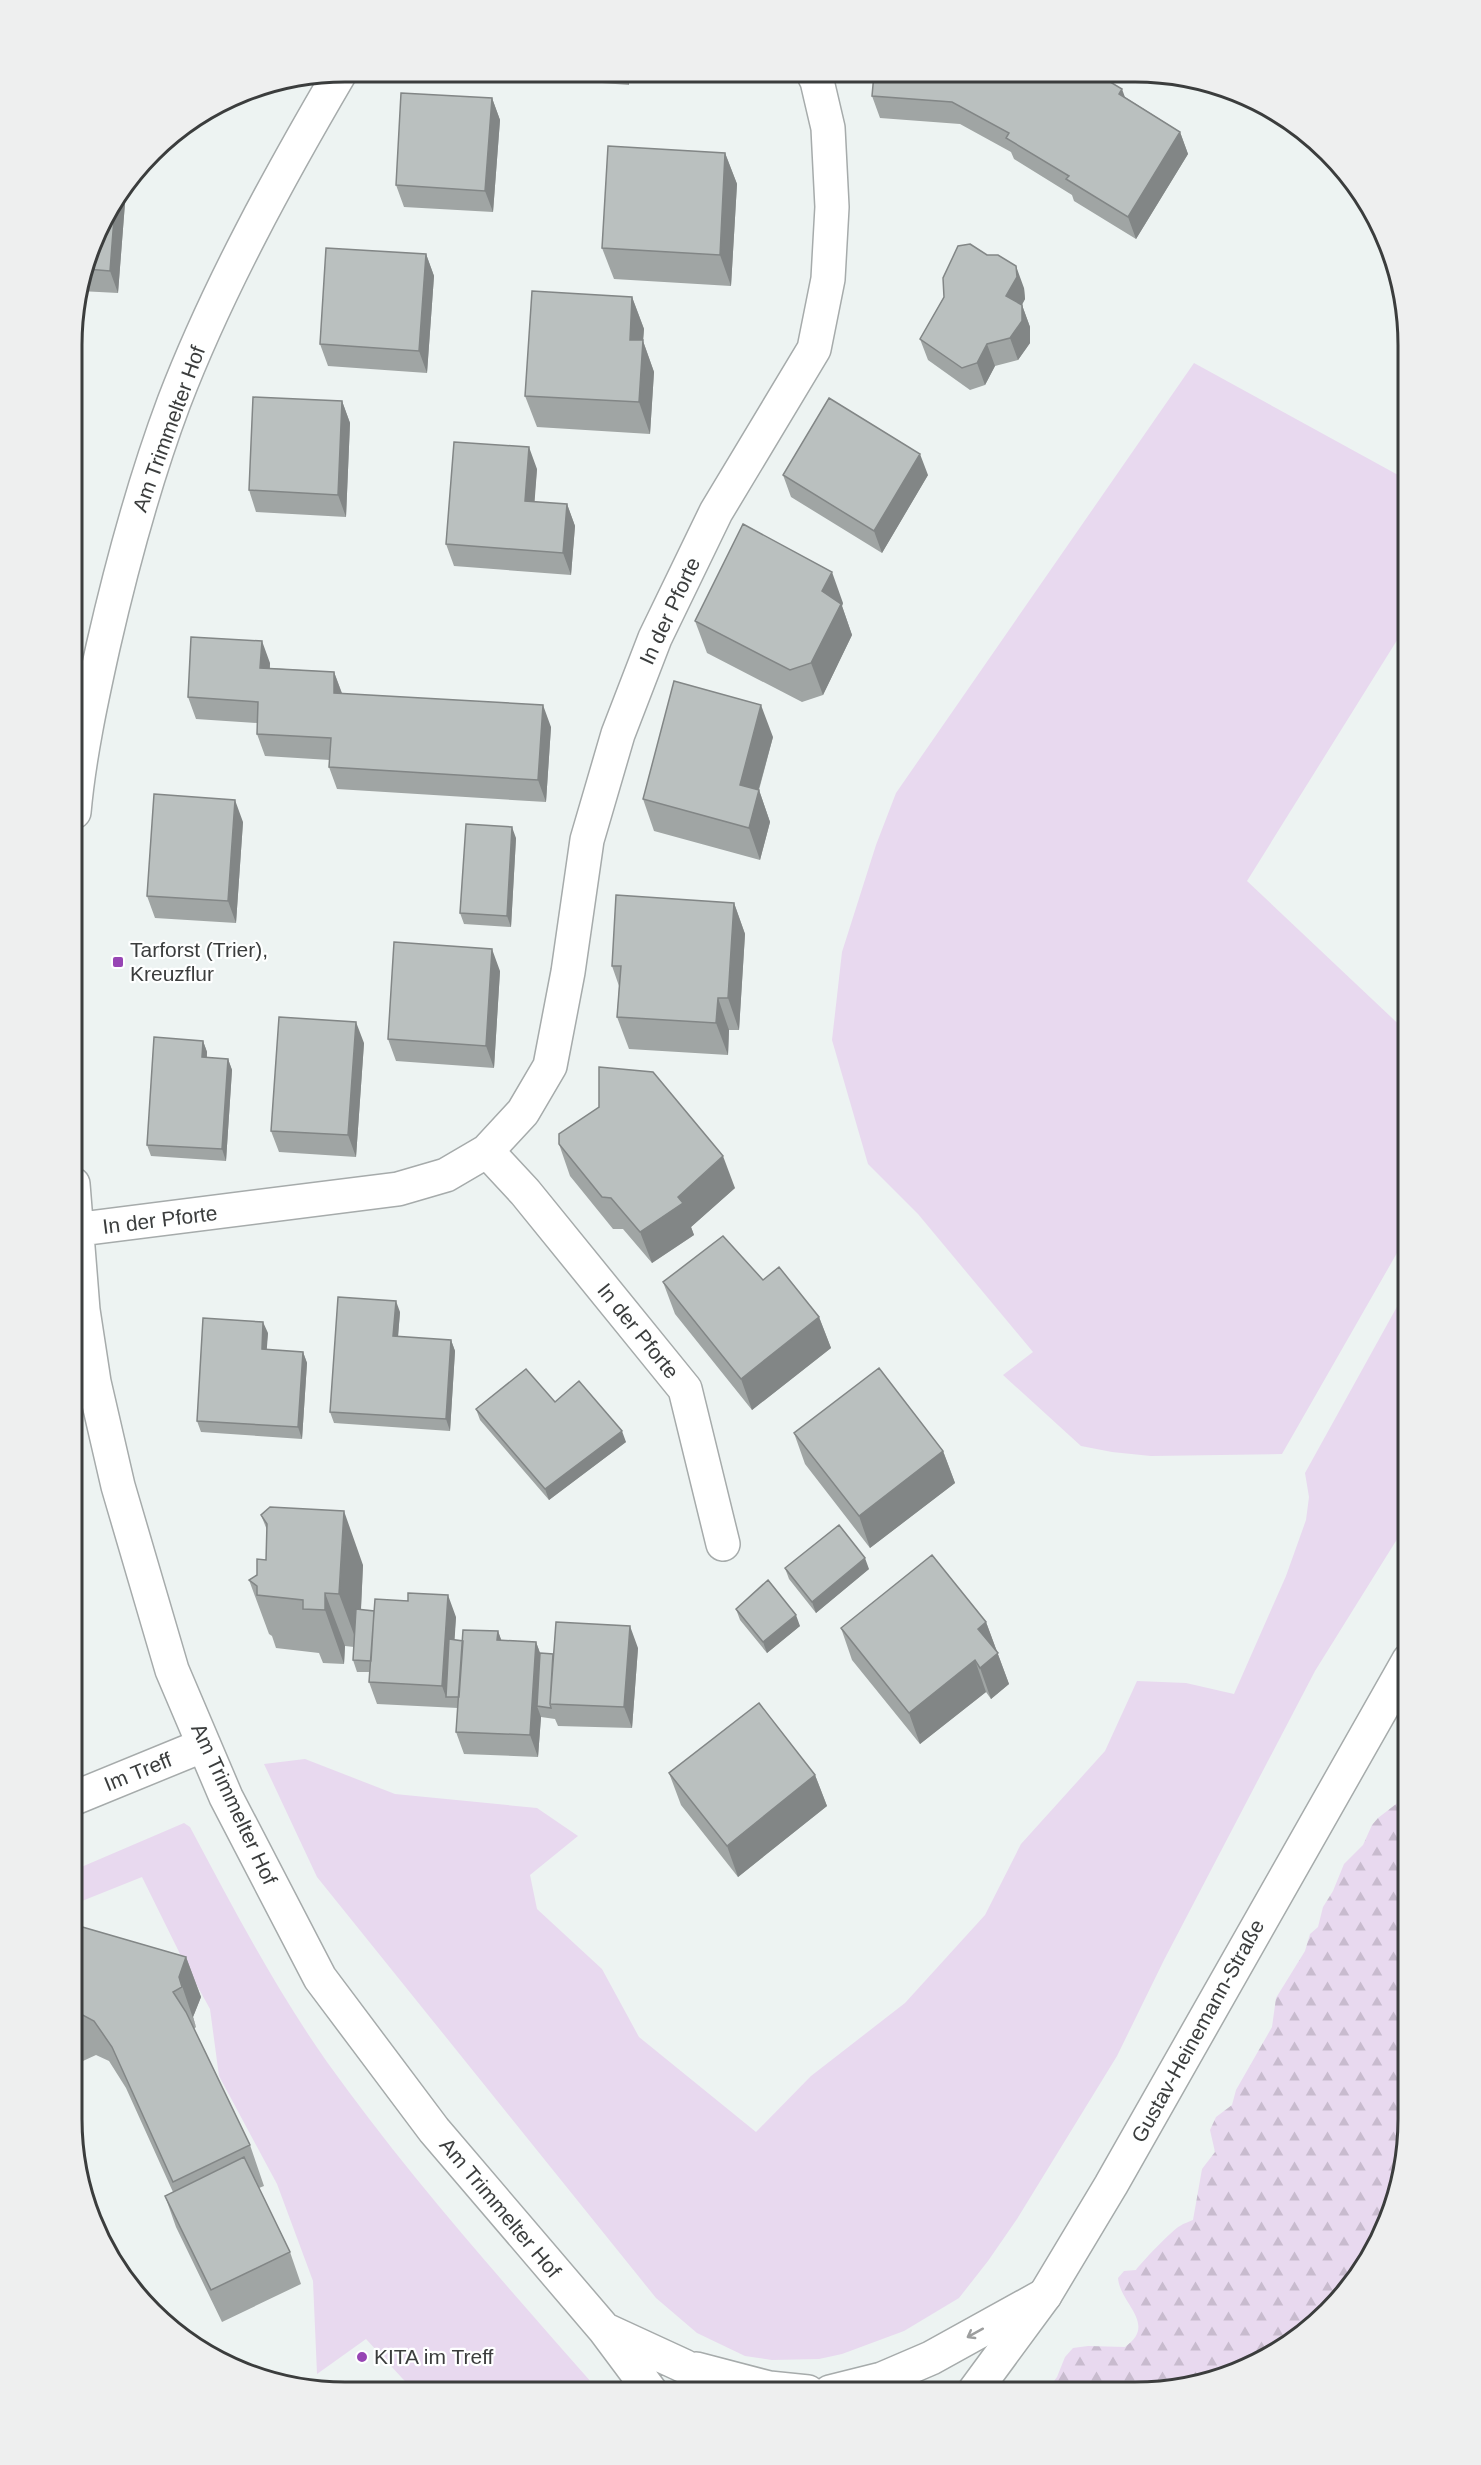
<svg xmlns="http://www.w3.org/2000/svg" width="1481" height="2465" viewBox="0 0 1481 2465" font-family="Arial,sans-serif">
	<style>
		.green { fill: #e8d9ef }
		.forest { fill: url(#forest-firs) }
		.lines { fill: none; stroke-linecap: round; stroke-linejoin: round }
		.street-casing { stroke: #a6abab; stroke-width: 36 }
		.secondary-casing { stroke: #a6abab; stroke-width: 36 }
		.street { stroke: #fff; stroke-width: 33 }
		.secondary { stroke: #fff; stroke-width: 33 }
		.wall { fill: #a0a5a4 }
		.shaded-wall { fill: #828686 }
		.building { fill: #bac0bf; stroke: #828686; stroke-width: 1.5 }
		.oneway { stroke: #9d9e9e }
		.poi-dot { fill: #9745b4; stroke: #feffff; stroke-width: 2 }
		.labels { text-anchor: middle; stroke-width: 4.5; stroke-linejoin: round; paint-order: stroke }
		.street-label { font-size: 21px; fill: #3b3d3d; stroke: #feffff }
		.poi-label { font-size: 21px; fill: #3b3d3d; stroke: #feffff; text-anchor: start }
		.rim { fill: none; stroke: #3b3d3d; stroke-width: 3 }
	</style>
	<defs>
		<pattern id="forest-firs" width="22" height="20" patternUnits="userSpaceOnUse" patternTransform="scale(1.5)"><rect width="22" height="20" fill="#e8d9ef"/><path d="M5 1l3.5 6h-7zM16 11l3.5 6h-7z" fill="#c8bbce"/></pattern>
	</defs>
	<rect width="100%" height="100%" fill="#edf3f2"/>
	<path class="green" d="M 1194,363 L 1409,481 L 1409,621 L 1247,881 L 1409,1034 L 1409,1232 L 1282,1454 L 1151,1456 L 1112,1452 L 1081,1446 L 1003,1375 L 1033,1352 L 918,1214 L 868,1164 L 832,1040 L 842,952 L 876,845 L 896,793 Z
		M 1409,1285 L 1409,1520 L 1315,1671 L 1164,1960 L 1117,2056 L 1017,2219 L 988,2261 L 959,2298 L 904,2331 L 842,2354 L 819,2359 L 772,2360 L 745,2356 L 697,2333 L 656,2298 L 317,1877 L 264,1764 L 305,1759 L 395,1794 L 537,1808 L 578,1836 L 530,1875 L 537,1909 L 602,1969 L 639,2037 L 756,2132 L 811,2076 L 905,2003 L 985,1915 L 1021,1844 L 1105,1751 L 1137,1681 L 1186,1683 L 1234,1694 L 1286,1576 L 1306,1520 L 1309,1497 L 1305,1473 Z
		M 184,1823 L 190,1827 C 232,1906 275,1988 327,2062 C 410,2178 505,2284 599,2391 L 414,2391 L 366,2339 L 317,2374 L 313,2281 L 277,2184 L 219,2076 L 210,2009 L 184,1962 L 142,1877 L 72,1905 L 72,1871 Z"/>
	<path class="forest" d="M 1409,1794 L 1408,2138 L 1394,2208 L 1371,2251 L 1361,2257 L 1368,2256 L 1353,2286 L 1302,2337 L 1240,2372 L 1136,2393 L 1045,2393 L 1057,2377 L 1065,2357 L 1073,2348 L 1088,2346 L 1125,2347 C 1158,2324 1120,2304 1118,2278 L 1124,2271 L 1136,2270 C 1138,2266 1174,2228 1180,2226 C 1184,2223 1189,2222 1193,2220 L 1202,2169 L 1215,2152 L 1210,2130 L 1216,2117 L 1232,2105 L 1236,2090 L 1272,2027 L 1276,1998 L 1305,1951 L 1310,1934 L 1318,1927 L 1323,1907 L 1333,1891 L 1344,1864 L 1363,1845 L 1372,1825 L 1378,1818 Z"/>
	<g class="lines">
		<defs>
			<path id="street" d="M 74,812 C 79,757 91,701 103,647 C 122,564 144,482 174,402 C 217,290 279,177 340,73
				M 487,1151 L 525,1192 L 685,1389 L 723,1544
				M 73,1184 L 83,1310 L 94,1382 L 118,1486 L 172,1670 L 226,1797 L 320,1978 L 434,2130 L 604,2329 L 651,2392
				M 73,1230 L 398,1189 L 446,1175 L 487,1151 L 523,1112 L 550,1066 L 568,972 L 587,840 L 618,734 L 655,638 L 716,512 L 814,349 L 828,279 L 832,207 L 828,128 L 817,81 L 813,73
				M 72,1799 L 204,1745
				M 608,2331 L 684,2366 L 718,2392
				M 696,2369 L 769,2388 L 808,2392
				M 830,2392 L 882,2379 L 931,2358 L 1045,2295"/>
			<path id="secondary" d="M 973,2393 L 1045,2295 L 1111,2185 L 1409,1660"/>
		</defs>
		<use href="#street" class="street-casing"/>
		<use href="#secondary" class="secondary-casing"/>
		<use href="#street" class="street"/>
		<use href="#secondary" class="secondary"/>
	</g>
	<path class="wall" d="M 506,72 L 629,73 L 629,85 L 507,76 Z
		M 872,96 L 1125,97 L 1180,132 L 1188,154 L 1136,239 L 1074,201 L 1072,195 L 1014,159 L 1011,152 L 960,124 L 880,118 Z
		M 492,98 L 500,120 L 493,212 L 404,207 L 396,185 Z
		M 205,115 L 204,122 L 196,121 Z
		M 725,153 L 737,184 L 731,286 L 614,279 L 602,248 Z
		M 125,203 L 118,293 L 80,291 L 100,224 Z
		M 426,254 L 434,276 L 427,373 L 328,366 L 320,344 Z
		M 1024,288 L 1025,299 L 1022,305 L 1030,327 L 1030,343 L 1018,360 L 995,366 L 985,385 L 970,390 L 928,360 L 920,339 L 944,297 Z
		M 632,297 L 644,329 L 643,341 L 654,372 L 650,434 L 537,427 L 525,396 Z
		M 342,401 L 350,423 L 346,517 L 256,512 L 249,490 Z
		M 537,469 L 534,502 L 567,504 L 575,526 L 571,575 L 454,566 L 446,544 Z
		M 783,475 L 928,475 L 882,553 L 791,497 Z
		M 843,603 L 842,606 L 852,635 L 823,695 L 802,702 L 707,653 L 695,621 Z
		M 270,663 L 270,668 L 334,672 L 342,693 L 551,727 L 546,802 L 337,789 L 329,767 L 330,760 L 265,756 L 257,734 L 257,723 L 196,719 L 188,697 Z
		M 773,737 L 759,790 L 770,822 L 760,860 L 654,831 L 643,799 Z
		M 243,822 L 236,923 L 155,918 L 147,896 Z
		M 516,838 L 511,927 L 464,924 L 460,913 Z
		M 734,903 L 745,934 L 739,1030 L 729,1030 L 728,1055 L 629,1049 L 617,1017 L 619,986 L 612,966 Z
		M 500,971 L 494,1068 L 396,1061 L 388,1039 Z
		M 203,1041 L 207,1052 L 207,1058 L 228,1059 L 232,1070 L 226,1161 L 151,1156 L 147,1145 Z
		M 364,1043 L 356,1157 L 279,1152 L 271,1131 Z
		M 559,1144 L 735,1188 L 691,1227 L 694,1235 L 652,1263 L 623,1229 L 613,1229 L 570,1176 Z
		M 763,1280 L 819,1317 L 831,1348 L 752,1410 L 675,1314 L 663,1282 Z
		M 400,1312 L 398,1337 L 451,1340 L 455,1351 L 450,1431 L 334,1423 L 330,1412 Z
		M 268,1333 L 266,1350 L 303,1352 L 307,1363 L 302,1439 L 201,1432 L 197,1421 Z
		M 555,1402 L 626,1442 L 549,1500 L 480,1420 L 476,1409 Z
		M 794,1433 L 943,1451 L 955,1483 L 870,1548 L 805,1464 Z
		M 261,1515 L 363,1565 L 361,1610 L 456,1617 L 454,1640 L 463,1641 L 498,1631 L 501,1640 L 536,1642 L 540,1653 L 553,1654 L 638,1648 L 632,1728 L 558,1726 L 555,1719 L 541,1717 L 538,1757 L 464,1754 L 456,1732 L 458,1708 L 377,1704 L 369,1682 L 370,1672 L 357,1672 L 353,1660 L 354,1647 L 345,1646 L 344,1664 L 323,1663 L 319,1653 L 276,1648 L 272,1636 L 269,1634 L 249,1580 L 257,1575 L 266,1560 L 267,1530 Z
		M 785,1568 L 869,1569 L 816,1613 L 789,1579 Z
		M 736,1609 L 800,1626 L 767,1653 L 740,1620 Z
		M 986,1622 L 1009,1684 L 991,1699 L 986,1692 L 920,1744 L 852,1660 L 841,1628 Z
		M 669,1773 L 815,1775 L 827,1806 L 738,1877 L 681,1805 Z
		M 72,1924 L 186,1957 L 201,1997 L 193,2017 L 196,2027 L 194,2029 L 250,2145 L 264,2186 L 259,2188 L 290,2252 L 301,2284 L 222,2322 L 176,2227 L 165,2196 L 173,2192 L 126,2088 L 109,2061 L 96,2055 L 72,2066 Z"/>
	<path class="shaded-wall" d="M 625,73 L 629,73 L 629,85 Z
		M 1122,89 L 1130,111 L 1119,94 Z
		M 492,98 L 500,120 L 493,212 L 485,191 Z
		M 1180,132 L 1188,154 L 1136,239 L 1128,217 Z
		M 725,153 L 737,184 L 731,286 L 720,255 Z
		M 122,196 L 125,203 L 118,293 L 110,271 L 115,205 Z
		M 426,254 L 434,276 L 427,373 L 419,351 Z
		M 1016,266 L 1024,288 L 1025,299 L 1014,318 L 1006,296 Z
		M 632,297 L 644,329 L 643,341 L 654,372 L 650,434 L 639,402 L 630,340 Z
		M 1022,305 L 1030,327 L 1030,343 L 1018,360 L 1010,338 Z
		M 987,344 L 995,366 L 985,385 L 977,363 Z
		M 342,401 L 350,423 L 346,517 L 338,495 Z
		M 529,447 L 537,469 L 533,523 L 525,501 Z
		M 920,454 L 928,475 L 882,553 L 874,531 Z
		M 567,504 L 575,526 L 571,575 L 563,553 Z
		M 832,572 L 843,603 L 842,606 L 852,635 L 823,695 L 811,663 L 822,591 Z
		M 262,641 L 270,663 L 268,690 L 260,668 Z
		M 334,672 L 342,694 L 334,693 Z
		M 543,705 L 551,727 L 546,802 L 538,780 Z
		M 761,705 L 773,737 L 751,817 L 740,785 Z
		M 759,790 L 770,822 L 760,860 L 749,828 Z
		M 235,800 L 243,822 L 236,923 L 228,901 Z
		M 512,827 L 516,838 L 511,927 L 507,916 Z
		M 734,903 L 745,934 L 739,1030 L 728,998 Z
		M 492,949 L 500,971 L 494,1068 L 486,1046 Z
		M 718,998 L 729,1030 L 728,1055 L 716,1023 Z
		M 356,1022 L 364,1043 L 356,1157 L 348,1135 Z
		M 203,1041 L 207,1052 L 206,1068 L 202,1057 Z
		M 228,1059 L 232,1070 L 226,1161 L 222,1149 Z
		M 723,1156 L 735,1188 L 691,1227 L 694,1235 L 652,1263 L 640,1232 L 678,1197 Z
		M 396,1301 L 400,1312 L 397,1348 L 393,1336 Z
		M 819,1317 L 831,1348 L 752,1410 L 741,1379 Z
		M 263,1322 L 268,1333 L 266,1360 L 262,1349 Z
		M 451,1340 L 455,1351 L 450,1431 L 446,1419 Z
		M 303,1352 L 307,1363 L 302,1439 L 298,1427 Z
		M 622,1431 L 626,1442 L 549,1500 L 545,1489 Z
		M 943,1451 L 955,1483 L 870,1548 L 859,1516 Z
		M 344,1511 L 363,1565 L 359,1648 L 339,1594 Z
		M 865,1558 L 869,1569 L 816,1613 L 812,1602 Z
		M 325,1593 L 345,1646 L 344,1664 L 325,1610 Z
		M 448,1595 L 456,1617 L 451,1697 L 446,1697 L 442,1686 Z
		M 796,1615 L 800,1626 L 767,1653 L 763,1642 Z
		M 986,1622 L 1009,1684 L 991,1699 L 980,1668 L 978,1629 Z
		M 630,1626 L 638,1648 L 632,1728 L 624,1707 Z
		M 498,1631 L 506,1653 L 497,1640 Z
		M 536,1642 L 544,1664 L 537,1706 L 541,1717 L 538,1757 L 530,1735 Z
		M 975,1660 L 986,1692 L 920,1744 L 909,1713 Z
		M 815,1775 L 827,1806 L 738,1877 L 727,1846 Z
		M 186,1957 L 201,1997 L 193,2017 L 196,2027 L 179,1977 Z"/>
	<path class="building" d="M 874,74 L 1097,74 L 1122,89 L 1119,94 L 1180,132 L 1128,217 L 1066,179 L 1069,176 L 1006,138 L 1009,133 L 952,102 L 872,96 Z
		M 401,93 L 492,98 L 485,191 L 396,185 Z
		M 608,146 L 725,153 L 720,255 L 602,248 Z
		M 115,205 L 110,271 L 87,269 L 100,224 Z
		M 970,244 L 987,255 L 998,255 L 1016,266 L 1017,277 L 1006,296 L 1022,305 L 1022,321 L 1010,338 L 987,344 L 977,363 L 962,368 L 920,339 L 944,297 L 943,278 L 958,246 Z
		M 326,248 L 426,254 L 419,351 L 320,344 Z
		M 532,291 L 632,297 L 630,340 L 643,340 L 639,402 L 525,396 Z
		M 253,397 L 342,401 L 338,495 L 249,490 Z
		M 829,398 L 920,454 L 874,531 L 783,475 Z
		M 454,442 L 529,447 L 525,501 L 567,504 L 563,553 L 446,544 Z
		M 743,524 L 832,572 L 822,591 L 841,604 L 811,663 L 790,670 L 695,621 Z
		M 191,637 L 262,641 L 260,668 L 334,672 L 334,693 L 543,705 L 538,780 L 329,767 L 331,738 L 257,734 L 258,702 L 188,697 Z
		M 674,681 L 761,705 L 740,785 L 759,790 L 749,828 L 643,799 Z
		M 154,794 L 235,800 L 228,901 L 147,896 Z
		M 466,824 L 512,827 L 507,916 L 460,913 Z
		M 616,895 L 734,903 L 728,998 L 718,998 L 716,1023 L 617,1017 L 621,966 L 612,966 Z
		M 394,942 L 492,949 L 486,1046 L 388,1039 Z
		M 279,1017 L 356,1022 L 348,1135 L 271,1131 Z
		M 154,1037 L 203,1041 L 202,1057 L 228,1059 L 222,1149 L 147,1145 Z
		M 599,1067 L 653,1072 L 723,1156 L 678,1197 L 683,1203 L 640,1232 L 611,1198 L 602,1197 L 559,1144 L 559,1134 L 599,1107 Z
		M 723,1236 L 763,1280 L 779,1267 L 819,1317 L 741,1379 L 663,1282 Z
		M 338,1297 L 396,1301 L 393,1336 L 451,1340 L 446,1419 L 330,1412 Z
		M 203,1318 L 263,1322 L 262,1349 L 303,1352 L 298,1427 L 197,1421 Z
		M 879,1368 L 943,1451 L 859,1516 L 794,1433 Z
		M 526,1369 L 555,1402 L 579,1381 L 622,1431 L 545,1489 L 476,1409 Z
		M 270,1507 L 344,1511 L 339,1594 L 325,1593 L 325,1610 L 303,1609 L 303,1600 L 257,1595 L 257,1586 L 249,1580 L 257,1575 L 257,1559 L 266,1560 L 267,1524 L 261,1515 Z
		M 839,1525 L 865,1558 L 812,1602 L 785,1568 Z
		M 932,1555 L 986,1622 L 978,1629 L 998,1653 L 980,1668 L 975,1660 L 909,1713 L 841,1628 Z
		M 768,1580 L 796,1615 L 763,1642 L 736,1609 Z
		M 408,1593 L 448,1595 L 442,1686 L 369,1682 L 375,1599 L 408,1601 Z
		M 356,1609 L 374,1611 L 371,1661 L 353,1660 Z
		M 556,1622 L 630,1626 L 624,1707 L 550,1704 Z
		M 463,1630 L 498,1631 L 497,1640 L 536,1642 L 530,1735 L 456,1732 Z
		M 449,1639 L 463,1641 L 459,1697 L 446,1697 Z
		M 540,1653 L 553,1654 L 550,1704 L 551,1708 L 537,1706 Z
		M 759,1703 L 815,1775 L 727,1846 L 669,1773 Z
		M 72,1924 L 186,1957 L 179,1977 L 182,1987 L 173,1992 L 186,2012 L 250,2145 L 173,2182 L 112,2047 L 94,2021 L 81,2014 L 72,2019 Z
		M 244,2157 L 290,2252 L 211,2290 L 165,2196 Z"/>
	<defs><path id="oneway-shaft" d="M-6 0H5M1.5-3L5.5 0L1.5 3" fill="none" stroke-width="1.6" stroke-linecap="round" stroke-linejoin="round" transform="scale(1.5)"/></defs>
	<use class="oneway" href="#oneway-shaft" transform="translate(975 2333) rotate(151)"/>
	<g class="poi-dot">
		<rect x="112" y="956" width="12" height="12" rx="3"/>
		<circle cx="362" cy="2357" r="6"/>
	</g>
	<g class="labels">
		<g class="street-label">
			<text transform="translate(169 429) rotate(-70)" y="7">Am Trimmelter Hof</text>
			<text transform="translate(670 611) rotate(-65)" y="7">In der Pforte</text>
			<text transform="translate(160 1220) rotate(-7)" y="7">In der Pforte</text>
			<text transform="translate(638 1331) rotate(51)" y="7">In der Pforte</text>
			<text transform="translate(138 1772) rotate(-22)" y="7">Im Treff</text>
			<text transform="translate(234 1804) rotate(65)" y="7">Am Trimmelter Hof</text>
			<text transform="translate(1198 2031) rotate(-61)" y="7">Gustav-Heinemann-Straße</text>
			<text transform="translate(500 2208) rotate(50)" y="7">Am Trimmelter Hof</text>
		</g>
		<g class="poi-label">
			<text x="130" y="957">Tarforst (Trier),<tspan x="130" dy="24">Kreuzflur</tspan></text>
			<text x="374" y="2364">KITA im Treff</text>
		</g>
	</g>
	<path d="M0 0H1481V2465H0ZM345 82H1135A263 263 0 0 1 1398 345V2119A263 263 0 0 1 1135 2382H345A263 263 0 0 1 82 2119V345A263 263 0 0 1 345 82Z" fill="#eeefef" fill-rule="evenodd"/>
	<path class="rim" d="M345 82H1135A263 263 0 0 1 1398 345V2119A263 263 0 0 1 1135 2382H345A263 263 0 0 1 82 2119V345A263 263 0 0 1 345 82Z"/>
</svg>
